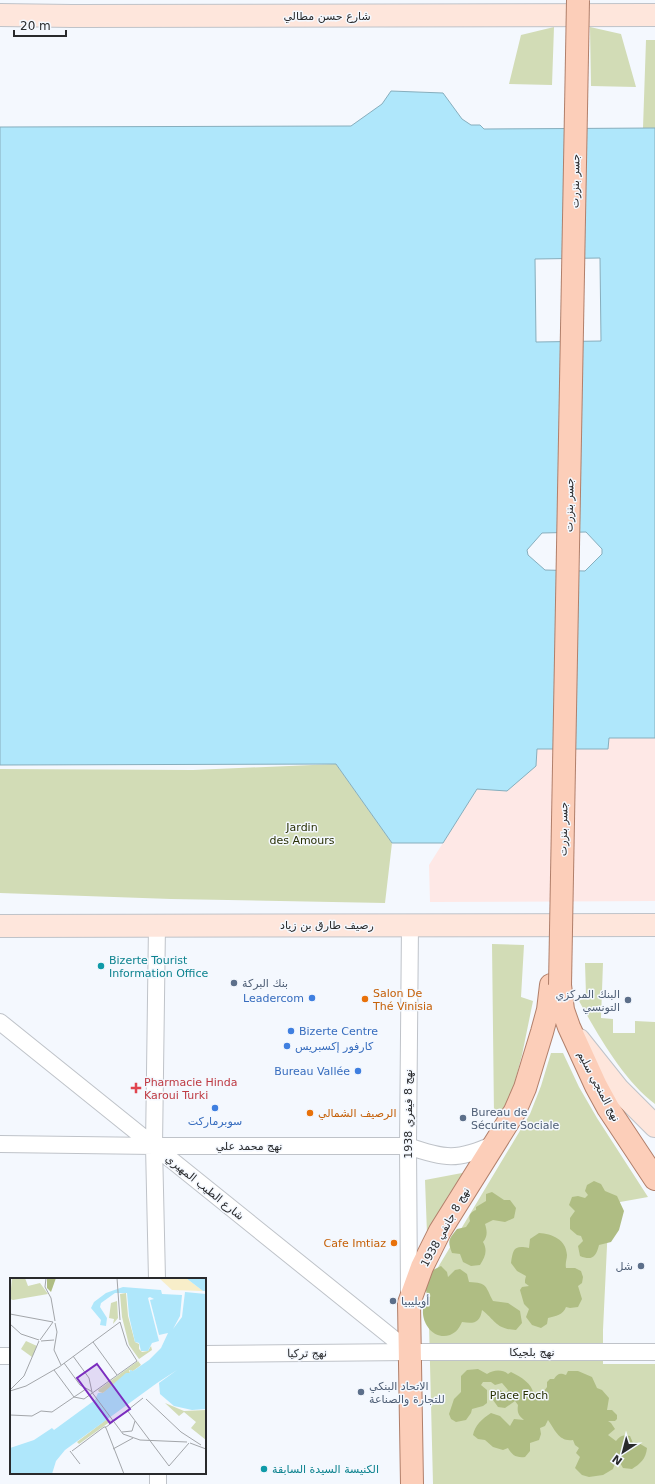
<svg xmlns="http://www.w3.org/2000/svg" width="655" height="1484" viewBox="0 0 655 1484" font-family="'DejaVu Sans','Noto Naskh Arabic',sans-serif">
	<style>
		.industrial { fill: #fee8e6 }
		.green { fill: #d2dcb6 }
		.forest { fill: #afbd83 }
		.water { fill: #afe7fb; stroke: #87aebd; fill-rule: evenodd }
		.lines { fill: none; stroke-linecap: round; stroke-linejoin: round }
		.street-casing { stroke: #bfc3c9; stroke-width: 18 }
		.secondary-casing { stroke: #bfc3c9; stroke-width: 24 }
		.primary-casing { stroke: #b17f6a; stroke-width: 24 }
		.street { stroke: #fff; stroke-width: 16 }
		.secondary { stroke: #fee6dc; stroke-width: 22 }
		.primary { stroke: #fcceb9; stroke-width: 22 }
		.primary-bridge-casing { stroke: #b17f6a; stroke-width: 24; stroke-linecap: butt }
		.primary-bridge { stroke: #fcceb9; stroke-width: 22 }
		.culture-dot { fill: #0f9aa8; stroke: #f4f8fe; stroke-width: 1.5 }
		.service-dot { fill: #5c6f8a; stroke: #f4f8fe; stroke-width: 1.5 }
		.shop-dot { fill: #3f7fe0; stroke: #f4f8fe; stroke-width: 1.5 }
		.food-dot { fill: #e8710a; stroke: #f4f8fe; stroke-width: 1.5 }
		.health-dot { fill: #e0444e; stroke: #f4f8fe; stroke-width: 1.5 }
		.labels { text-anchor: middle; stroke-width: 3; stroke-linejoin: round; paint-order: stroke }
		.street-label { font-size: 11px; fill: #292a2c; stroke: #f4f8fe }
		.park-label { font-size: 11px; fill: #293104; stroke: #f4f8fe }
		.culture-label { font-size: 11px; fill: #0d838f; stroke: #f4f8fe; text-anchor: start }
		.service-label { font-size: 11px; fill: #4e5e75; stroke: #f4f8fe; text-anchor: start }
		.food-label { font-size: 11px; fill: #c56008; stroke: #f4f8fe; text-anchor: start }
		.shop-label { font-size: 11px; fill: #366cbe; stroke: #f4f8fe; text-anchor: end }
		.health-label { font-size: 11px; fill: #be3a42; stroke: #f4f8fe; text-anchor: start }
		.inset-road { fill: none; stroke: #a3a6aa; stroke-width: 1 }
		.view { fill: #7b2cbf; fill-opacity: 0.15; stroke: #7b2cbf; stroke-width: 2 }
		.inset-edge { fill: none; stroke: #292a2c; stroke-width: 2 }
	</style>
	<rect width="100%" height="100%" fill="#f4f8fe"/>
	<path class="industrial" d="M 608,738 L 655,738 L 655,901 L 430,902 L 429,865 L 477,789 L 536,749 L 608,749 Z"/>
	<path class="green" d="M 554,27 L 552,85 L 509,84 L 521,35 Z
		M 590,27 L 621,34 L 636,87 L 591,86 Z
		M 646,40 L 655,40 L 655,128 L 643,128 Z
		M 336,764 L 392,843 L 385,903 L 171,899 L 0,893 L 0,769 L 193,770 Z
		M 492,944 L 524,945 L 521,997 L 533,1001 L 522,1055 L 513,1089 L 502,1116 L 494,1115 Z
		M 585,963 L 603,963 L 601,1018 L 613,1019 L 613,1033 L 635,1033 L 635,1021 L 655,1022 L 655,1104 C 624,1081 598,1035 579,1001 L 586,995 Z
		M 551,1053 L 563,1053 L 579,1087 L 597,1118 L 648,1197 L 609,1204 L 603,1330 L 603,1364 L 655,1364 L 655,1484 L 433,1484 L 428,1284 L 530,1114 L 541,1086 Z
		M 462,1173 L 462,1175 L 448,1196 L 427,1234 L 425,1180 Z"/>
	<path class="forest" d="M 594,1181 L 601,1184 L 605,1191 L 617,1196 L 624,1211 L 619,1230 L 611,1242 L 599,1245 C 596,1257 592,1261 580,1256 L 578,1246 L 583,1241 L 581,1236 L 577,1235 L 570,1229 L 570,1218 L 575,1211 L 569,1205 L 572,1197 L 578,1196 L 585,1198 L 588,1195 L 585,1191 L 587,1185 Z
		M 492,1192 L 504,1200 L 510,1200 L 516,1208 L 514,1218 L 505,1222 L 493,1220 L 485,1224 C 487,1231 488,1236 483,1242 C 488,1251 485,1257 480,1265 L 471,1266 L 463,1262 L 460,1254 L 452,1253 C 447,1240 449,1239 457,1229 L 466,1227 L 470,1221 C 468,1215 471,1212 476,1210 L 476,1207 L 486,1201 L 486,1194 Z
		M 539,1233 C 552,1234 566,1239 567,1255 C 567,1259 565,1263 566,1268 L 575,1268 L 581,1271 L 583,1277 L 582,1283 L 578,1286 L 582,1299 L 578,1307 L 570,1308 L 566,1307 C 563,1315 556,1316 548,1318 L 547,1324 L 541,1328 L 532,1325 L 526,1317 L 529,1309 L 524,1304 L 520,1290 L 522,1287 L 529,1286 L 525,1283 L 525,1280 L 526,1276 L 517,1271 L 511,1263 C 513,1249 514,1245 529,1248 L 530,1239 Z
		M 441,1266 L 447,1272 L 448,1277 L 455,1270 L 460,1269 L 467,1274 L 469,1282 C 488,1283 485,1286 493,1301 L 508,1303 L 520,1311 L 522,1323 L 516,1330 C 496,1329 496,1321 482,1310 C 480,1323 474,1324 462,1322 C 459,1328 457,1332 450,1335 C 436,1340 424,1327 423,1314 C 422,1302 430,1301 425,1287 L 431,1271 Z
		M 478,1369 L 487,1374 C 493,1370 502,1369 508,1374 L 511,1372 C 521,1377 532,1383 534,1395 L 539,1398 L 547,1387 L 547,1382 L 550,1379 L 554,1379 C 558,1373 560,1373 566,1375 L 568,1371 L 578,1371 L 592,1377 L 597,1388 L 602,1390 L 609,1398 L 607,1410 L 612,1410 L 617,1415 L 617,1419 L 615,1421 L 608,1421 L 611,1423 L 615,1429 L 608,1435 L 616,1441 C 620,1436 623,1434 630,1436 L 633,1443 L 637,1442 L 647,1448 C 646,1459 640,1464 632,1469 L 623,1468 L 619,1461 L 616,1460 L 613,1469 L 603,1475 L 589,1477 L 582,1475 L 575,1468 L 580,1457 L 576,1453 L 579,1448 L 575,1445 L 573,1440 C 559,1442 555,1430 548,1420 L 545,1426 L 540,1428 L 541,1434 L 539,1440 L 530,1443 L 530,1451 L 525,1457 C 516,1458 512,1455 508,1448 L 503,1450 L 493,1447 L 485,1440 L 478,1439 L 473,1435 C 475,1425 482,1419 491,1413 L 500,1416 L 510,1426 L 514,1419 L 524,1420 C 518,1415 517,1412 518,1405 L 515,1401 L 505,1408 L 498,1407 L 493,1400 L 495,1394 L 500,1390 L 506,1394 L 508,1390 L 502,1383 L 495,1385 L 491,1382 L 483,1382 L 481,1385 L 487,1390 L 487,1403 L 483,1406 L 472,1409 L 471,1413 L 466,1420 L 456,1422 L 451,1419 L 449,1414 L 454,1399 L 461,1392 L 461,1376 L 467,1370 Z"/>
	<path class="water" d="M 391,91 L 443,93 L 462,119 L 471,125 L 480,125 L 484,129 L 655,128 L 655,738 L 609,738 L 608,749 L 537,749 L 536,766 L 507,791 L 477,789 L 443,843 L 392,843 L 336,764 L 0,765 L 0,127 L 351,126 L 382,104 ZM 600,258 L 601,341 L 536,342 L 535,259 ZM 586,532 L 602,549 L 602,554 L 585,571 L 545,570 L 528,555 L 527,550 L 542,533 Z"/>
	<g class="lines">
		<defs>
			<path id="street" d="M 157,925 L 154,1146 L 157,1279
				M 0,1022 L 410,1352
				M 0,1144 L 154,1146 L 408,1146 C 444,1159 458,1161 494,1144
				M 409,1292 L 408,1146 L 410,925
				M 205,1354 L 410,1352 L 655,1352
				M 0,1356 L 11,1356
				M 158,1484 L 158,1473"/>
			<path id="secondary" d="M 0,15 L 72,16 L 655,15
				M 0,926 L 655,925
				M 579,1040 L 618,1089 L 655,1126"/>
			<path id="primary" d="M 560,985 L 563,1010 L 569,1027 L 596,1086 L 608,1108 L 655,1179
				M 412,1484 L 409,1303 L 422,1267 L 440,1231 L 515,1111 L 525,1088 L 542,1032 L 548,1010 L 551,985"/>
		</defs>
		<use href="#street" class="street-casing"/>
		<use href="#secondary" class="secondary-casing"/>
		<use href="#primary" class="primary-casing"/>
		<use href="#street" class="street"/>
		<use href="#secondary" class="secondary"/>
		<use href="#primary" class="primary"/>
		<defs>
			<path id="primary-bridge" d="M 560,985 L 578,0"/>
		</defs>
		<use href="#primary-bridge" class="primary-bridge-casing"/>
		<use href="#primary-bridge" class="primary-bridge"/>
	</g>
	<g class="culture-dot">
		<circle cx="101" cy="966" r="4"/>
		<circle cx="264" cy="1469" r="4"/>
	</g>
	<g class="service-dot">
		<circle cx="234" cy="983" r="4"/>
		<circle cx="628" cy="1000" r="4"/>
		<circle cx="463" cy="1118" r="4"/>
		<circle cx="641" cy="1266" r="4"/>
		<circle cx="393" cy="1301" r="4"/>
		<circle cx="361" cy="1392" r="4"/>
	</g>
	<g class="shop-dot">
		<circle cx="312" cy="998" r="4"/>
		<circle cx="291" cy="1031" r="4"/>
		<circle cx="287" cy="1046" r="4"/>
		<circle cx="358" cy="1071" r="4"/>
		<circle cx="215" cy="1108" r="4"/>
	</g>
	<g class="food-dot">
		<circle cx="365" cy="999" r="4"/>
		<circle cx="310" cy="1113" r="4"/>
		<circle cx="394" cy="1243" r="4"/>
	</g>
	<path class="health-dot" d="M134 1082h4v4h4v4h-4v4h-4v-4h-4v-4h4z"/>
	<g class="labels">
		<g class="street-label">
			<text x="327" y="20">شارع حسن مطالي</text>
			<text transform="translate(575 181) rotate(-89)" y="4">جسر بنزرت</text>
			<text transform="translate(569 505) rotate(-89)" y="4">جسر بنزرت</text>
			<text transform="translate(563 829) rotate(-89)" y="4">جسر بنزرت</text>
			<text x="327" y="929">رصيف طارق بن زياد</text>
			<text transform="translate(599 1086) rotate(62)" y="4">نهج المنجي سليم</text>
			<text transform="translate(408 1114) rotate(-90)" y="4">نهج 8 فيفري 1938</text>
			<text x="249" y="1150">نهج محمد علي</text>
			<text transform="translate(205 1187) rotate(39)" y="4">شارع الطيب المهيري</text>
			<text transform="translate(445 1227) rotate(-61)" y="4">نهج 8 جانفي 1938</text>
			<text x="532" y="1356">نهج بلجيكا</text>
			<text transform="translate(307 1353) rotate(-1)" y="4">نهج تركيا</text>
		</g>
		<g class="park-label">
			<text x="302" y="831">Jardin<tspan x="302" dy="13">des Amours</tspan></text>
			<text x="519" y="1399">Place Foch</text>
		</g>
		<g class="culture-label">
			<text x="109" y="964">Bizerte Tourist<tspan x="109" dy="13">Information Office</tspan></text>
			<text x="272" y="1473">الكنيسة السيدة السابقة</text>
		</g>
		<g class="service-label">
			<text x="242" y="987">بنك البركة</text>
			<text x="620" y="998" text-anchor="end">البنك المركزي<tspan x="620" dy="13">التونسي</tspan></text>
			<text x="471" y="1116">Bureau de<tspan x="471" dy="13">Sécurite Sociale</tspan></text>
			<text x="633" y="1270" text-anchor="end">شل</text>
			<text x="401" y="1305">أويليبيا</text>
			<text x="369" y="1390">الاتحاد البنكي<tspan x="369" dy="13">للتجارة والصناعة</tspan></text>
		</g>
		<g class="food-label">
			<text x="373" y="997">Salon De<tspan x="373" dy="13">Thé Vinisia</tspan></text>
			<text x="318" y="1117">الرصيف الشمالي</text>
			<text x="386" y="1247" text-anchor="end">Cafe Imtiaz</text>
		</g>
		<g class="shop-label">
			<text x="304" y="1002">Leadercom</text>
			<text x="299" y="1035" text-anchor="start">Bizerte Centre</text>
			<text x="295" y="1050" text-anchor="start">كارفور إكسبريس</text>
			<text x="350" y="1075">Bureau Vallée</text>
			<text x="215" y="1125" text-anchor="middle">سوبرماركت</text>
		</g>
		<g class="health-label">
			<text x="144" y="1086">Pharmacie Hinda<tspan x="144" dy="13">Karoui Turki</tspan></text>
		</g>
	</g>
	<g transform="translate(10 1278)">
		<rect width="196" height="196" fill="#f4f8fe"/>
		<path d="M 2,0 L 15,0 L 18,8 L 30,5 L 38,16 L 3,22 L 0,21 ZM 116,15 L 118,38 L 125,64 L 129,66 L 129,71 L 132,74 L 138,73 L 141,68 L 142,72 L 129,81 L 119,67 L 112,39 L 110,16 ZM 107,23 L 108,40 L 103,46 L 104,41 L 99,40 L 101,25 ZM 16,63 L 27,68 L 22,79 L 11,71 ZM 128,83 L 131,87 L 123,93 L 119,92 L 120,95 L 93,115 L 89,114 L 88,112 ZM 155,125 L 174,133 L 196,132 L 196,162 L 181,150 L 186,144 L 174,134 L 169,138 ZM 97,141 L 101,143 L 69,166 L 67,164 Z" fill="#d2dcb6"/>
		<path d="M 37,0 L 46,0 L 41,14 L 37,10 Z" fill="#afbd83"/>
		<path d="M 149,0 L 176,0 L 193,13 L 162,12 Z" fill="#f8eec9"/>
		<path d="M 176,0 L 196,0 L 196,13 L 193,13 ZM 113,9 L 151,12 L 152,16 L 172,17 L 170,38 L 163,51 L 172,39 L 175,14 L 196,16 L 196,131 L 182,132 L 164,128 L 150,116 L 149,105 L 167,92 L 147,105 L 55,172 L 46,183 L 42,196 L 0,196 L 0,170 L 24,162 L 42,150 L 44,152 L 85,122 L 88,115 L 93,115 L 116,95 L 120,95 L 120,92 L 123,93 L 139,82 L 151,70 L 158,55 L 149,57 L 140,22 L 144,21 L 140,19 L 138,20 L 149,63 L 142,65 L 138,73 L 131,73 L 129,65 L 125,64 L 119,38 L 117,15 L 105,15 L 91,25 L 90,29 L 97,40 L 96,48 L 90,47 L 91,42 L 81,30 L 84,24 L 96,15 Z" fill="#afe7fb"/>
		<path class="inset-road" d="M 36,0 L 35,9 L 41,20 L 45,43M 107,0 L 110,42M 0,36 L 43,44M 45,45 L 47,54 L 44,72 L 51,87M 0,46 L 11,56 L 29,62M 30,62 L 43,44M 31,63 L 44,62M 83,64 L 107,97M 63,78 L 79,100 L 82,114M 54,85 L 70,107 L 81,113 L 113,156 L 130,162 L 177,164M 44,92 L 64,119 L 76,111M 0,112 L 14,98 L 29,63M 0,113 L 16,108 L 49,89 L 110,44M 136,121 L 171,154 L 191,167M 117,132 L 159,188 L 179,165M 0,137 L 22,138 L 31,133 L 42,134 L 64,119 L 74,121 L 127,83 L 117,67 L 110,44M 95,148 L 95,150 L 133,120M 96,150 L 114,196M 112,154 L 122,153 L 125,143M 180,165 L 196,171M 103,171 L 123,160M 60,173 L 70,186M 62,173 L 94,149"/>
		<path class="view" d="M 87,86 L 120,131 L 100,145 L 67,100 Z"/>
		<rect width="196" height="196" class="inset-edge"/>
	</g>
	<g transform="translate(623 1452) rotate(216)" stroke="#f4f8fe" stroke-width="3" paint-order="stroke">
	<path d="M0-3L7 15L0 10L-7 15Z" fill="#292a2c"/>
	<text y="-6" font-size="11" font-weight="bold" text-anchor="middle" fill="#292a2c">N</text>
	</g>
	<path d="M14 30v6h52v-6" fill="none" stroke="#292a2c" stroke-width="2"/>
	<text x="20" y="30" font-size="12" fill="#292a2c" stroke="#f4f8fe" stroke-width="3" paint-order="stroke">20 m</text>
</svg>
